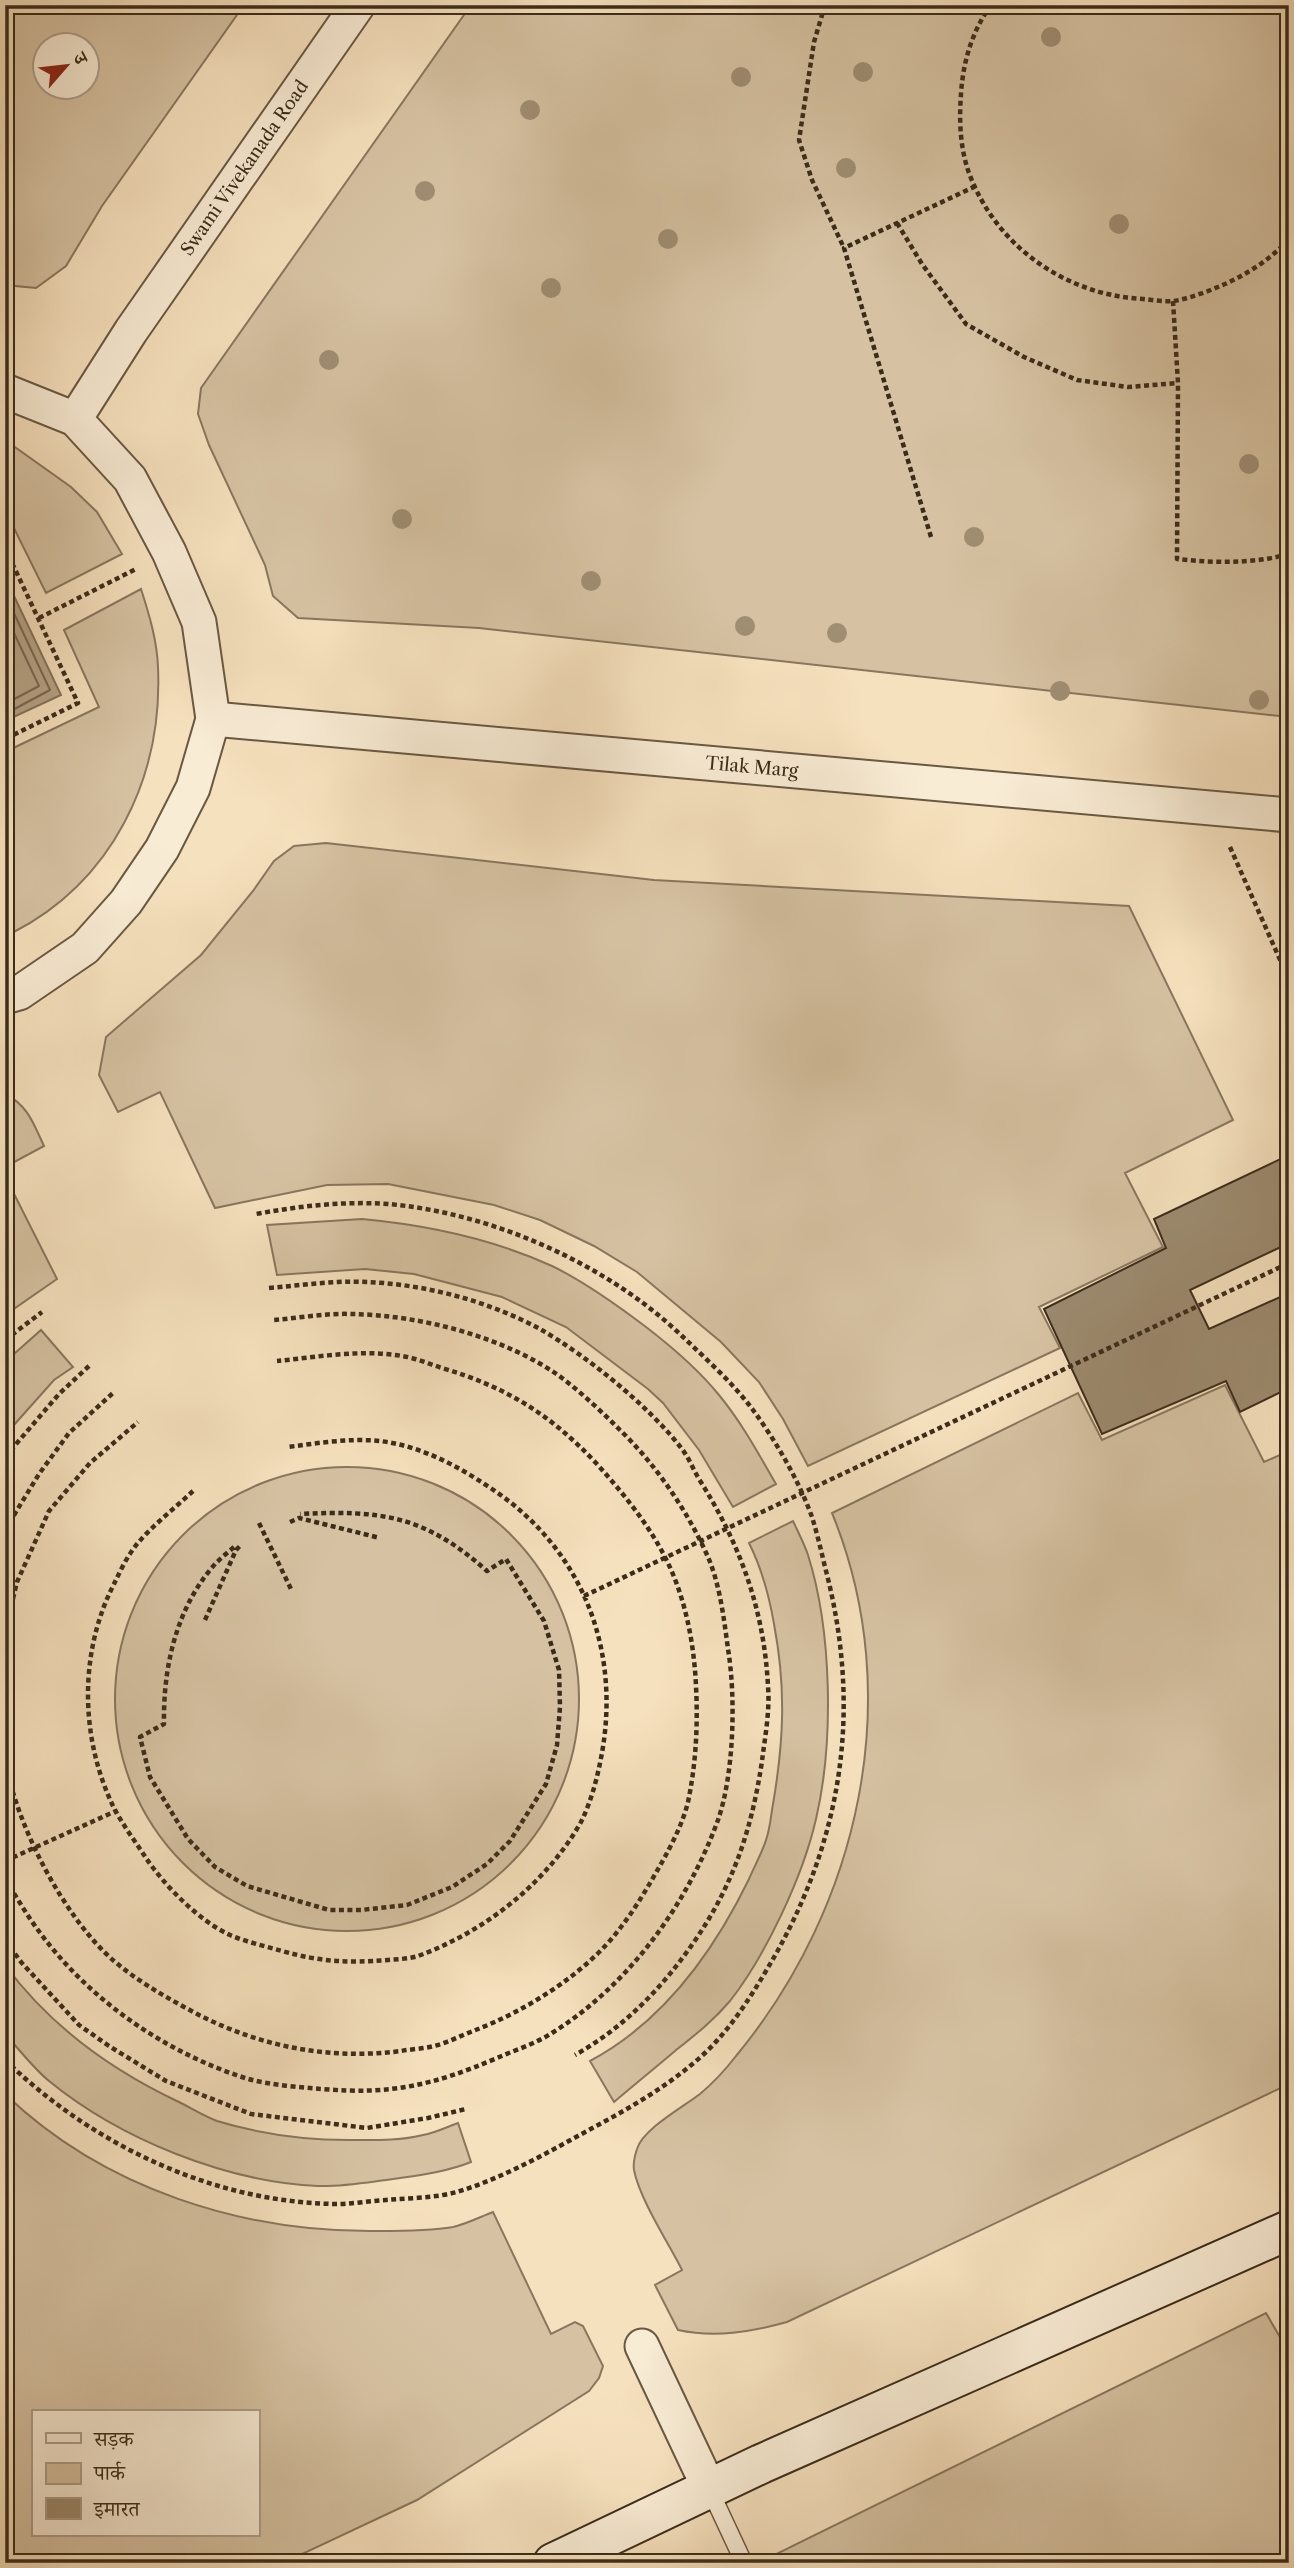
<svg xmlns="http://www.w3.org/2000/svg" width="1294" height="2568" viewBox="0 0 1294 2568" font-family="'Libre Caslon Text','Noto Serif Devanagari',serif">
	<style>
		.green { fill: #d6c2a2; stroke: #88775e; stroke-width: 2; fill-rule: evenodd }
		.water { fill: #b6a386; stroke: #84735b; stroke-width: 2 }
		.lines { fill: none; stroke-linecap: round; stroke-linejoin: round }
		.shore { stroke: #786850; stroke-width: 2 }
		.building { fill: #9c8a6f; stroke: #3a2c1a; stroke-width: 2 }
		.lane-casing { stroke: #695943; stroke-width: 19 }
		.street-casing { stroke: #695943; stroke-width: 37 }
		.secondary-casing { stroke: #3a2c1a; stroke-width: 42 }
		.path { stroke: #3a2c1a; stroke-width: 4.5; stroke-dasharray: 5 3.5; stroke-linecap: butt }
		.lane { stroke: #f9ecd5; stroke-width: 16 }
		.street { stroke: #f9ecd5; stroke-width: 33 }
		.secondary { stroke: #f9ecd5; stroke-width: 38 }
		.tree { fill: #a08e73 }
		.labels { text-anchor: middle; stroke-width: 5; stroke-linejoin: round; paint-order: stroke }
		.street-label { font-size: 18px; fill: #3a2c1a; stroke: #f9ecd5 }
	</style>
	<rect width="100%" height="100%" fill="#f6e1be"/>
	<filter id="stains"><feTurbulence type="fractalNoise" baseFrequency=".00286" numOctaves="4"/><feColorMatrix values="0 0 0 0 .2 0 0 0 0 .09 0 0 0 0 .02 0 0 0 .5 -.17"/></filter>
	<radialGradient id="worn" r=".72"><stop offset=".6" stop-color="#630" stop-opacity="0"/><stop offset="1" stop-color="#630" stop-opacity=".3"/></radialGradient>
	<path class="green" d="M 5,5 L 244,5 L 102,206 L 66,266 L 36,288 L 5,285 ZM 46,46 L 88,46 L 88,88 L 46,88 Z
		M 471,5 L 1289,5 L 1289,717 L 479,628 L 298,618 L 273,596 L 265,565 L 209,445 L 198,414 L 201,388 Z
		M 5,440 L 71,487 L 97,512 L 122,554 L 46,593 L 5,510 Z
		M 141,589 C 149,614 157,640 158,667 C 163,778 112,882 12,933 L 5,918 L 5,752 L 99,707 L 64,630 Z
		M 326,843 L 654,880 L 1129,906 L 1233,1120 L 1125,1173 L 1163,1247 L 1039,1307 L 1060,1348 L 808,1466 L 783,1419 L 759,1382 L 721,1342 L 637,1272 L 594,1246 L 540,1220 L 494,1205 L 388,1184 L 327,1185 L 215,1208 L 160,1092 L 118,1112 L 99,1075 L 106,1037 L 201,955 L 253,891 L 274,861 L 294,846 Z
		M 5,1094 C 28,1105 34,1125 44,1146 L 5,1167 Z
		M 5,1176 L 57,1279 L 5,1315 Z
		M 362,1219 C 427,1225 493,1239 552,1266 C 585,1282 617,1305 646,1327 C 672,1347 698,1369 719,1395 C 742,1423 758,1453 776,1484 L 733,1507 L 699,1450 L 663,1403 L 648,1389 L 566,1327 L 502,1297 L 414,1274 L 365,1269 L 277,1275 L 267,1225 Z
		M 41,1330 L 73,1367 L 54,1380 L 5,1435 L 5,1362 Z
		M 1225,1385 L 1264,1462 L 1289,1451 L 1289,2084 L 787,2322 C 751,2332 715,2338 678,2330 L 655,2285 L 682,2270 C 668,2242 640,2200 634,2170 C 633,2164 635,2155 637,2149 C 643,2129 683,2107 700,2094 C 713,2083 726,2069 736,2056 C 860,1906 907,1696 832,1513 L 1078,1393 L 1102,1440 Z
		M115 1699a232 232 0 1 1 464 0a232 232 0 1 1-464 0Z
		M 793,1521 C 798,1532 804,1543 808,1555 C 832,1631 834,1742 816,1819 C 803,1876 766,1955 730,2001 C 713,2021 695,2035 675,2051 C 655,2068 634,2085 614,2102 L 590,2061 C 663,2022 714,1951 749,1879 C 754,1867 762,1853 766,1840 C 770,1829 771,1815 773,1804 C 784,1740 786,1687 774,1624 C 769,1595 762,1569 749,1543 Z
		M 5,1965 C 50,2026 111,2070 179,2102 C 191,2108 204,2116 217,2121 C 260,2134 304,2140 349,2140 C 373,2140 400,2141 423,2135 C 435,2133 447,2127 458,2123 L 471,2162 C 446,2172 420,2175 393,2179 C 369,2182 343,2187 318,2186 C 226,2182 120,2139 49,2081 C 33,2068 19,2049 5,2034 Z
		M 5,2094 C 104,2189 243,2233 379,2231 C 403,2231 429,2231 453,2227 C 466,2224 480,2217 493,2212 L 551,2334 L 575,2322 L 583,2326 L 603,2366 L 599,2378 L 589,2391 L 417,2500 L 283,2563 L 5,2563 ZM 33,2412 L 257,2412 L 257,2535 L 33,2535 Z
		M 1266,2313 L 1284,2344 L 1289,2342 L 1289,2563 L 758,2563 Z"/>
	<path class="water" d="M 5,577 L 61,695 L 5,721 Z"/>
	<g class="lines">
		<path class="shore" d="M 5,594 L 50,690 L 5,714
			M 5,614 L 39,686 L 5,704"/>
	</g>
	<path class="building" d="M 1289,1155 L 1289,1243 L 1190,1290 L 1209,1329 L 1289,1293 L 1289,1388 L 1240,1412 L 1226,1381 L 1102,1434 L 1044,1309 L 1166,1248 L 1154,1219 Z"/>
	<g class="lines">
		<defs>
			<path id="lane" d="M 709,2488 L 744,2563"/>
			<g id="street">
				<path d="M 5,391 L 75,419 L 130,479 L 169,552 L 199,622 L 213,719 L 193,788 L 162,849 L 126,902 L 85,948 L 19,993 L 5,997"/>
				<path id="s1" d="M 75,419 L 131,331 L 358,5"/>
				<path id="s2" d="M 213,719 L 1289,815"/>
				<path d="M 642,2346 L 709,2488"/>
			</g>
			<path id="secondary" d="M 553,2563 L 761,2464 L 1289,2230"/>
		</defs>
		<use href="#lane" class="lane-casing"/>
		<use href="#street" class="street-casing"/>
		<use href="#secondary" class="secondary-casing"/>
		<path class="path" d="M 825,5 L 814,42 L 799,140 L 812,180 L 844,248
			M 991,5 C 972,31 963,62 961,94 C 959,120 960,148 969,173 C 996,246 1065,295 1143,299 C 1153,300 1164,302 1174,301 C 1191,298 1209,291 1225,284 C 1249,273 1271,259 1289,239
			M 897,223 L 922,264 L 966,324 L 1024,357 L 1077,380 L 1128,387 L 1178,383
			M 1173,301 L 1178,383 L 1177,559 C 1215,563 1252,564 1289,554
			M 931,537 L 844,248 L 976,186
			M 5,548 L 78,703 L 5,739
			M 39,618 L 136,569
			M 1230,847 L 1289,980
			M 269,1288 C 292,1286 315,1283 338,1282 C 405,1279 481,1297 540,1329 C 587,1356 649,1406 682,1449 C 689,1458 693,1469 699,1479 C 740,1544 764,1609 768,1686 C 770,1711 765,1737 762,1761 C 752,1828 734,1883 696,1939 C 664,1986 625,2027 575,2055
			M 5,1340 L 42,1312
			M 5,1457 L 59,1394 L 89,1366
			M 193,1491 C 175,1508 153,1525 137,1544 C 128,1555 120,1571 114,1584 C 79,1652 80,1737 113,1806 C 122,1824 135,1841 146,1858 C 165,1886 199,1921 230,1935 C 246,1942 265,1946 282,1951 C 321,1962 347,1963 388,1960 C 398,1959 409,1959 418,1956 C 484,1932 546,1884 581,1822 C 590,1804 596,1783 600,1763 C 623,1655 585,1551 492,1489 C 458,1466 421,1446 380,1441 C 350,1438 318,1443 288,1447
			M 290,1522 L 299,1518 L 380,1538
			M 259,1523 L 291,1589
			M 5,1530 L 39,1474 L 69,1433 L 113,1393
			M 234,1547 C 226,1554 217,1561 210,1570 C 175,1613 163,1670 164,1724 L 140,1737 L 150,1777 L 188,1839 L 215,1867 L 247,1886 L 329,1910 L 361,1910 L 407,1905 L 452,1887 L 487,1864 L 510,1841 L 546,1784 L 557,1745 L 560,1707 L 559,1670 L 544,1621 L 506,1559 L 487,1571 C 424,1515 381,1510 300,1514
			M 584,1596 L 1289,1263
			M 205,1620 L 236,1550 L 241,1545
			M 5,1632 L 17,1582 L 49,1511 L 90,1463 L 138,1422
			M 5,1758 C 15,1823 64,1918 114,1961 C 140,1983 169,1999 199,2015 C 262,2047 330,2060 401,2051 C 411,2049 423,2049 434,2046 C 447,2043 460,2036 473,2031 C 526,2011 587,1973 621,1927 C 635,1909 646,1890 657,1871 C 669,1850 682,1826 688,1802 C 696,1764 698,1725 696,1686 C 694,1642 685,1596 665,1557 C 647,1522 622,1492 596,1463 C 550,1414 506,1387 442,1368 C 429,1364 416,1358 402,1356 C 361,1349 318,1357 277,1361
			M 5,1861 L 116,1811
			M 5,1879 C 16,1896 26,1914 38,1930 C 88,1999 164,2052 245,2078 C 269,2085 297,2087 322,2089 C 391,2095 434,2085 497,2058 C 515,2050 535,2044 552,2033 C 629,1985 687,1905 718,1820 C 734,1774 736,1697 728,1649 C 724,1619 720,1585 708,1557 C 687,1510 656,1465 620,1430 C 602,1412 583,1394 562,1378 C 506,1337 420,1315 351,1314 C 326,1313 299,1318 274,1320
			M 5,1940 L 21,1962 L 79,2025 L 109,2046 L 166,2081 L 251,2114 L 367,2128 L 428,2118 L 466,2109
			M 5,2060 C 93,2145 212,2202 335,2204 C 352,2204 369,2201 386,2200 C 409,2198 435,2198 457,2192 C 503,2178 545,2154 587,2131 C 628,2109 671,2085 706,2052 C 735,2024 757,1987 777,1952 C 845,1829 861,1703 825,1567 C 821,1550 817,1533 812,1517 C 799,1481 776,1441 753,1410 C 733,1383 706,1359 682,1336 C 607,1264 492,1213 388,1204 C 343,1201 300,1206 256,1214"/>
		<use href="#lane" class="lane"/>
		<use href="#street" class="street"/>
		<use href="#secondary" class="secondary"/>
	</g>
	<g class="tree">
		<circle cx="1051" cy="37" r="10"/>
		<circle cx="863" cy="72" r="10"/>
		<circle cx="741" cy="77" r="10"/>
		<circle cx="530" cy="110" r="10"/>
		<circle cx="846" cy="168" r="10"/>
		<circle cx="425" cy="191" r="10"/>
		<circle cx="1119" cy="224" r="10"/>
		<circle cx="668" cy="239" r="10"/>
		<circle cx="551" cy="288" r="10"/>
		<circle cx="329" cy="360" r="10"/>
		<circle cx="1249" cy="464" r="10"/>
		<circle cx="402" cy="519" r="10"/>
		<circle cx="974" cy="537" r="10"/>
		<circle cx="591" cy="581" r="10"/>
		<circle cx="745" cy="626" r="10"/>
		<circle cx="837" cy="633" r="10"/>
		<circle cx="1060" cy="691" r="10"/>
		<circle cx="1259" cy="700" r="10"/>
	</g>
	<g class="labels">
		<g class="street-label">
			<text dy="6" stroke="none"><textPath href="#s1" startOffset="303">Swami Vivekanada Road</textPath></text>
			<text dy="6" stroke="none"><textPath href="#s2" startOffset="541">Tilak Marg</textPath></text>
		</g>
	</g>
	<rect width="1294" height="2568" fill="none" stroke="#f6e1be" stroke-width="28"/>
	<rect x="7" y="7" width="1280" height="2554" fill="none" stroke="#3a2c1a" stroke-width="3.5"/>
	<rect x="14" y="14" width="1266" height="2540" fill="none" stroke="#3a2c1a" stroke-width="2"/>
	<rect x="32" y="2410" width="228" height="126" fill="#f9ecd5" stroke="#ad9f8a" stroke-width="2"/>
	<rect x="46" y="2433" width="35" height="10" fill="#f9ecd5" stroke="#ad9f8a" stroke-width="2"/>
	<text x="94" y="2446" font-size="21" fill="#3a2c1a">सड़क</text>
	<rect x="46" y="2463" width="35" height="21" fill="#d6c2a2" stroke="#ad9f8a" stroke-width="2"/>
	<text x="94" y="2480" font-size="21" fill="#3a2c1a">पार्क</text>
	<rect x="46" y="2498" width="35" height="21" fill="#9c8a6f" stroke="#ad9f8a" stroke-width="2"/>
	<text x="94" y="2516" font-size="21" fill="#3a2c1a">इमारत</text>
	<g transform="translate(66 66) rotate(62)"><circle r="33" fill="#f9ecd5" stroke="#ad9f8a" stroke-width="2"/>
	<path d="M0-5L12 26L0 18L-12 26Z" fill="#8f2418"/>
	<text y="-10" font-size="19" font-weight="bold" text-anchor="middle" fill="#3a2c1a">उ</text>
	</g>
	<rect width="100%" height="100%" filter="url(#stains)"/>
	<rect width="100%" height="100%" fill="url(#worn)"/>
</svg>
